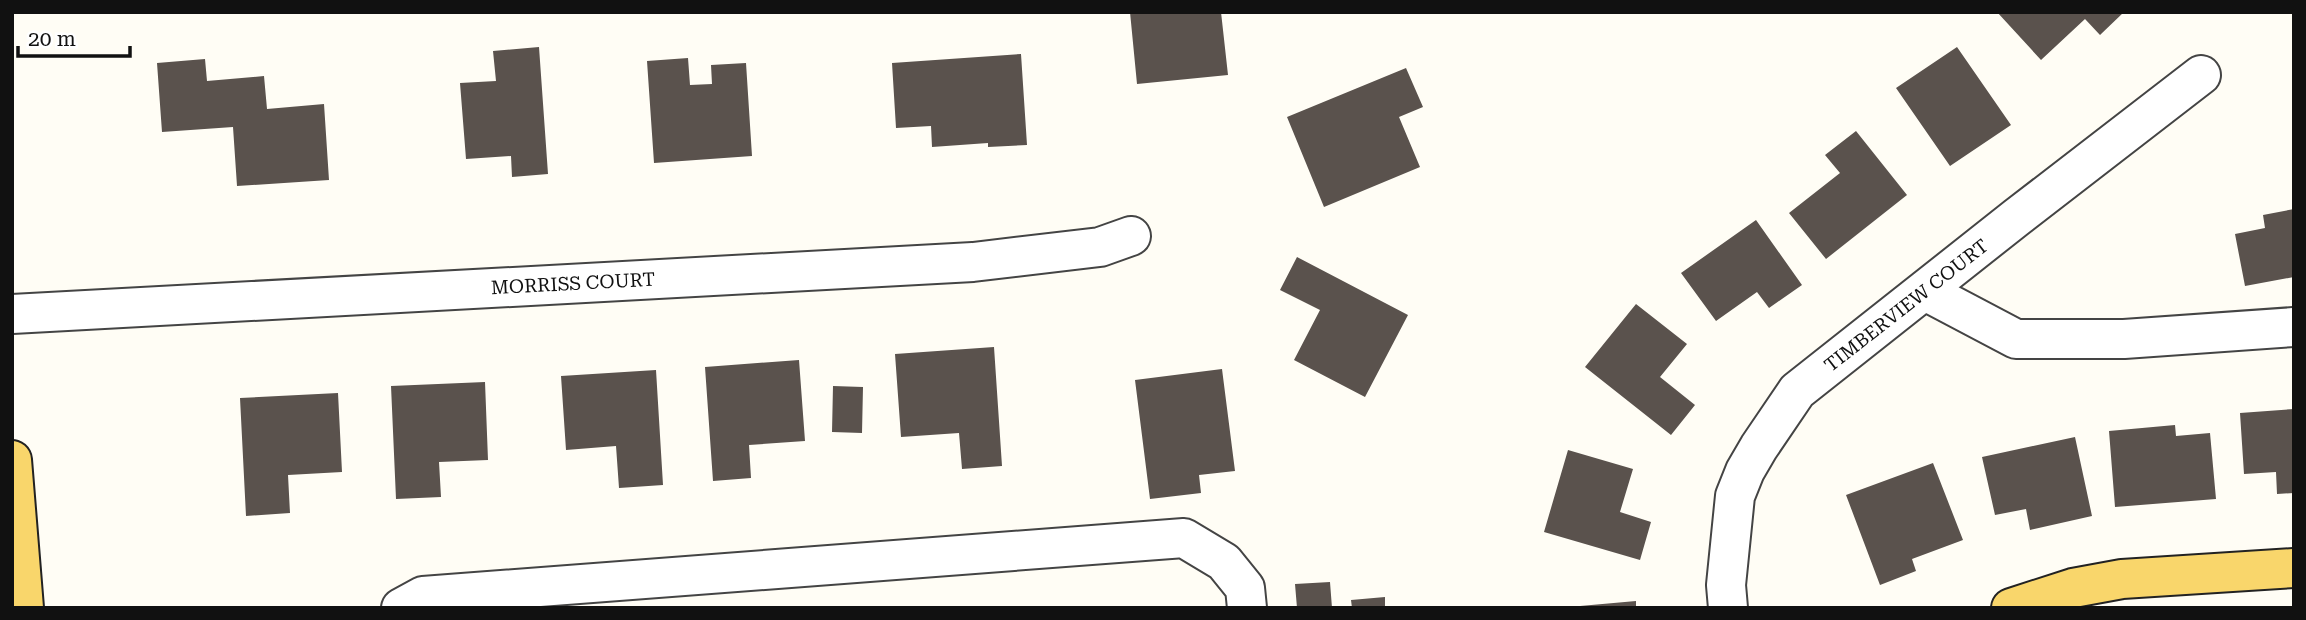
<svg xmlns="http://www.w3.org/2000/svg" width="2306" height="620" viewBox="0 0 2306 620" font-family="'Roboto Serif',serif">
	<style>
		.building { fill: #5a524d }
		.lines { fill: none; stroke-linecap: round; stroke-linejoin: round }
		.minor-casing { stroke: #444; stroke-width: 42 }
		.major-casing { stroke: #222; stroke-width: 42 }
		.minor { stroke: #fff; stroke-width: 38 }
		.major { stroke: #f9d66b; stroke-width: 38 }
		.labels { text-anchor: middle; stroke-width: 7; stroke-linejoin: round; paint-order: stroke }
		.street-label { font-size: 19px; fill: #111; stroke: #fff }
	</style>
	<rect width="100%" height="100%" fill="#fffdf5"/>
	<path class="building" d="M 1130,12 L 1221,12 L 1228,75 L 1137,84 Z
		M 1997,12 L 2124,12 L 2100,35 L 2085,19 L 2041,60 Z
		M 539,47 L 548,174 L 512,177 L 511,156 L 466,159 L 460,83 L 496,81 L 493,51 Z
		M 1957,47 L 2011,125 L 1950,166 L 1896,88 Z
		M 1021,54 L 1027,145 L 988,147 L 988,143 L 932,147 L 931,126 L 896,128 L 892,63 Z
		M 688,58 L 690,85 L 712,84 L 711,65 L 746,63 L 752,156 L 654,163 L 647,61 Z
		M 205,59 L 207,81 L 264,76 L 267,109 L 324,104 L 329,180 L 237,186 L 233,127 L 162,132 L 157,63 Z
		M 1406,68 L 1423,107 L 1399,117 L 1420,167 L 1324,207 L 1287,117 Z
		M 1856,131 L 1907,195 L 1826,259 L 1789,213 L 1840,173 L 1825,155 Z
		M 2294,209 L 2294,277 L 2245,286 L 2235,234 L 2265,228 L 2263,215 Z
		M 1756,220 L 1802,285 L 1769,308 L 1757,292 L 1716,321 L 1681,273 Z
		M 1297,257 L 1408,315 L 1365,397 L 1294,360 L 1320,310 L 1280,290 Z
		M 1636,304 L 1687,344 L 1660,377 L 1695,405 L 1671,435 L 1585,367 Z
		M 994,347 L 1002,466 L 962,469 L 959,433 L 901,437 L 895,354 Z
		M 799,360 L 805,441 L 749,445 L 751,478 L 713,481 L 705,367 Z
		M 1222,369 L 1235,471 L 1199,475 L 1201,493 L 1150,499 L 1135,380 Z
		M 656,370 L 663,485 L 619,488 L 616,446 L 566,450 L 561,376 Z
		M 485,382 L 488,460 L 439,462 L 441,497 L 396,499 L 391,386 Z
		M 833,386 L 863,387 L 862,433 L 832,432 Z
		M 338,393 L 342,472 L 288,475 L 290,513 L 246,516 L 240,398 Z
		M 2294,409 L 2294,493 L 2277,494 L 2276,472 L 2244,474 L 2240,413 Z
		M 2175,425 L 2176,436 L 2210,433 L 2216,499 L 2115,507 L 2109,431 Z
		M 2075,437 L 2092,516 L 2030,530 L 2026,509 L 1995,515 L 1982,457 Z
		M 1568,450 L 1633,469 L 1620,512 L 1651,522 L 1640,560 L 1544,532 Z
		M 1933,463 L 1963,540 L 1912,559 L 1916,571 L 1880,585 L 1846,495 Z
		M 1330,582 L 1332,608 L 1297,608 L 1295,584 Z
		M 1385,597 L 1385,608 L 1352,608 L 1351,600 Z
		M 1636,601 L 1636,608 L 1580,608 L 1580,606 Z"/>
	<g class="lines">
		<defs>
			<path id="minor" d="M 1925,291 L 2016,339 L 2124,339 L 2294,327
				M 12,314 L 973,262 L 1100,247 L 1131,236
				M 401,608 L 423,596 L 1184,538 L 1224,562 L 1245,588 L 1247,608
				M 1728,608 L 1726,585 L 1735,496 L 1745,471 L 1759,447 L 1797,391 L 2017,217 L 2201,75"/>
			<path id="major" d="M 12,460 L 24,608
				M 2011,608 L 2073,588 L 2122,579 L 2294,568"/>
		</defs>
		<use href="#minor" class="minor-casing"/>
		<use href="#major" class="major-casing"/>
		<use href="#minor" class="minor"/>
		<use href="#major" class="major"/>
	</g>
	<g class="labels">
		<g class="street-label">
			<text transform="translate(573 283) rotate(-3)" y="7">MORRISS COURT</text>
			<text transform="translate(1906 305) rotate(-38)" y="7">TIMBERVIEW COURT</text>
		</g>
	</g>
	<rect width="2306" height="620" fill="none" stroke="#111111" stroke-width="28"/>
	<path d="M18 46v10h112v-10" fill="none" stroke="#111111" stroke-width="3.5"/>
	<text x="28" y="46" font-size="21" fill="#111111" stroke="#ffffff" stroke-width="5" paint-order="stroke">20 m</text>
</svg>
